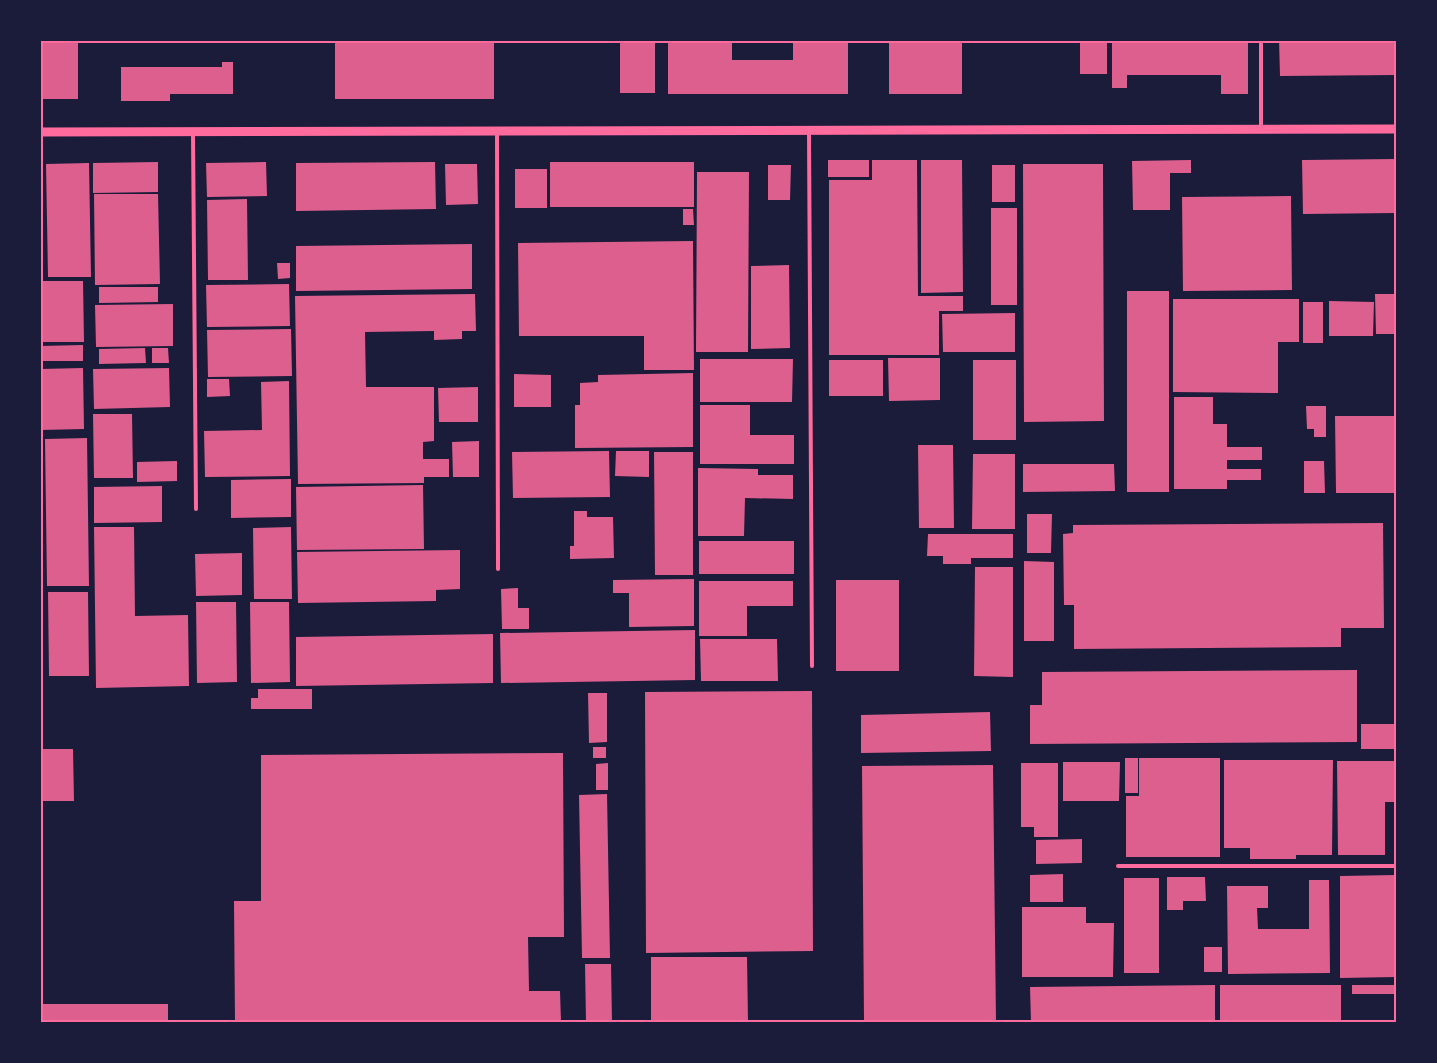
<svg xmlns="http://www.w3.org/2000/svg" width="1437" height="1063" viewBox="0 0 1437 1063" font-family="'Public Sans',sans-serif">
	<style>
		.building { fill: #dd5f8e }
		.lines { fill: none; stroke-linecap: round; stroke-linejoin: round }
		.service { stroke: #ff6b9d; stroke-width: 4 }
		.tertiary { stroke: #ff6b9d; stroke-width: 9 }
		.neatline { fill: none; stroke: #ff6b9d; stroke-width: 2 }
	</style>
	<rect width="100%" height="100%" fill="#1b1b3a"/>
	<path class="building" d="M 40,40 L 78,40 L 78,99 L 40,99 Z
		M 335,40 L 494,40 L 494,99 L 335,99 Z
		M 620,40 L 655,40 L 655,93 L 620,93 Z
		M 889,40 L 962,40 L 962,94 L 889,94 Z
		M 1080,40 L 1107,40 L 1107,74 L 1080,74 Z
		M 1112,40 L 1248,40 L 1248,94 L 1221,94 L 1221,75 L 1127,75 L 1127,88 L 1112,88 Z
		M 1279,40 L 1396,40 L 1396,75 L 1280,76 Z
		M 668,41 L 732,41 L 732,60 L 793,60 L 793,41 L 848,41 L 848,94 L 668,94 Z
		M 222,62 L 233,62 L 233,94 L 170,94 L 170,101 L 121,101 L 121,67 L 222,67 Z
		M 1396,159 L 1396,213 L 1303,214 L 1302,160 Z
		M 828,160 L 869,160 L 869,177 L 828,177 Z
		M 872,160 L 917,160 L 918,296 L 963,296 L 963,311 L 939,311 L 939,355 L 829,355 L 829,180 L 872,180 Z
		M 921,160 L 962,160 L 963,292 L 921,293 Z
		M 1191,160 L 1191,173 L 1170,173 L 1170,210 L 1133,210 L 1132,161 Z
		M 158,162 L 158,192 L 93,193 L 93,163 Z
		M 266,162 L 267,196 L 207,197 L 206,163 Z
		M 435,162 L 436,209 L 296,211 L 296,163 Z
		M 550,162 L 694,162 L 694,207 L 550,207 Z
		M 89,163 L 91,277 L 48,277 L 46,164 Z
		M 445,164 L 477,164 L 478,204 L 446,205 Z
		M 1023,164 L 1103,164 L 1104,421 L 1024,422 Z
		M 768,165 L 791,165 L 790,200 L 768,200 Z
		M 992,165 L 1015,165 L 1015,202 L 992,202 Z
		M 515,169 L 547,169 L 547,208 L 515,208 Z
		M 697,172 L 749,172 L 748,352 L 696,352 Z
		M 94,194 L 158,194 L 160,284 L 95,285 Z
		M 1291,196 L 1292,290 L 1183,291 L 1182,197 Z
		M 247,199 L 248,280 L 208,280 L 207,200 Z
		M 991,208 L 1017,208 L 1017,305 L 991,305 Z
		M 683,209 L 693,209 L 694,225 L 683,225 Z
		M 693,241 L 694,370 L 644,370 L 644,336 L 519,336 L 518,243 Z
		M 40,242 L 43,242 L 43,277 L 40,277 Z
		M 472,244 L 472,289 L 296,291 L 296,246 Z
		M 277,263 L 290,263 L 290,278 L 278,279 Z
		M 789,265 L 790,348 L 751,349 L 751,266 Z
		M 40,281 L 83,281 L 84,342 L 40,342 Z
		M 289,284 L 290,326 L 207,327 L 206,285 Z
		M 99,287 L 158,287 L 158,302 L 99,303 Z
		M 1127,291 L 1169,291 L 1169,492 L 1127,492 Z
		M 475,294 L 476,331 L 462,331 L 462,339 L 434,340 L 434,331 L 365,332 L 366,387 L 434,387 L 434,441 L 423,442 L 423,459 L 449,459 L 449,477 L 424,477 L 424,483 L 298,484 L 295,296 Z
		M 1375,294 L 1396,294 L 1396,334 L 1376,334 Z
		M 1173,299 L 1299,299 L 1299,342 L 1278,342 L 1278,393 L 1173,392 Z
		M 1329,301 L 1374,302 L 1373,336 L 1329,336 Z
		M 1303,302 L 1323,302 L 1323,343 L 1303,343 Z
		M 173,304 L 173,346 L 96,347 L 95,305 Z
		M 1015,313 L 1015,352 L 943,352 L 942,314 Z
		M 291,329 L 292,376 L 208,377 L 207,330 Z
		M 83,345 L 83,361 L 40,361 L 40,346 Z
		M 145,348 L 146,363 L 99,364 L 99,349 Z
		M 152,348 L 168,348 L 169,363 L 152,363 Z
		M 888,358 L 940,358 L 940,400 L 889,401 Z
		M 700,359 L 793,359 L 792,402 L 700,402 Z
		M 829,360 L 883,360 L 883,396 L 829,396 Z
		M 973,360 L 1016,360 L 1016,440 L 973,440 Z
		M 83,368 L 84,429 L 40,430 L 40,369 Z
		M 169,368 L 170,407 L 94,409 L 93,369 Z
		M 693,373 L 693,447 L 575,448 L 575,405 L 580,405 L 580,383 L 598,382 L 598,375 Z
		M 514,374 L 551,375 L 551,407 L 514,407 Z
		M 207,379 L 229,379 L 230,396 L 207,397 Z
		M 289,381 L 290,476 L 205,477 L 204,431 L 262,430 L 261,382 Z
		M 478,387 L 478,422 L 439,422 L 438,388 Z
		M 1174,397 L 1213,397 L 1213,424 L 1227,424 L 1227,447 L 1262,447 L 1262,460 L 1227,460 L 1227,469 L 1261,469 L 1261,480 L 1227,480 L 1227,489 L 1174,489 Z
		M 700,405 L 750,405 L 750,435 L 794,435 L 794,464 L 700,464 Z
		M 1306,406 L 1326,406 L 1326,437 L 1314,437 L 1314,429 L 1307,429 Z
		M 93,414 L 132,414 L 133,478 L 94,478 Z
		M 1335,416 L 1396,416 L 1396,493 L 1336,493 Z
		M 87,438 L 89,586 L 47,586 L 45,439 Z
		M 479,441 L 479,477 L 453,477 L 452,442 Z
		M 918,445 L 953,445 L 954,528 L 919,528 Z
		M 609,451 L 610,497 L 513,498 L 512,452 Z
		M 616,451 L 649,451 L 649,477 L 615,476 Z
		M 654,452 L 693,452 L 693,575 L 655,575 Z
		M 973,454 L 1015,454 L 1015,529 L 972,529 Z
		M 177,461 L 177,481 L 137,482 L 137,462 Z
		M 1304,461 L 1324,461 L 1325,493 L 1304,493 Z
		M 1023,464 L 1114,464 L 1115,491 L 1023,492 Z
		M 698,468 L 758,469 L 758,475 L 793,475 L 793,499 L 745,498 L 744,536 L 698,536 Z
		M 291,479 L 291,517 L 231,518 L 231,480 Z
		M 423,485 L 424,549 L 297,550 L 296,487 Z
		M 162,486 L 162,522 L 94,523 L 94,487 Z
		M 574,511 L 587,511 L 587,517 L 613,517 L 614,558 L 570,559 L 570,546 L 574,546 Z
		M 1027,514 L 1052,514 L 1051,553 L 1027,553 Z
		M 1383,523 L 1384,628 L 1341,628 L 1341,647 L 1074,649 L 1074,605 L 1064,605 L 1063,534 L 1073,533 L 1073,525 Z
		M 94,527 L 134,527 L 135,616 L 188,615 L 189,686 L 96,688 Z
		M 291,527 L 292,599 L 254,599 L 253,528 Z
		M 928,534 L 1013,534 L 1013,558 L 971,558 L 971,564 L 943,564 L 943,556 L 927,556 Z
		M 699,541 L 794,541 L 794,574 L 699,574 Z
		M 460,550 L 460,589 L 436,590 L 436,601 L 298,603 L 297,552 Z
		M 242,553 L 242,595 L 196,596 L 195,554 Z
		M 1024,561 L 1054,562 L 1054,641 L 1024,641 Z
		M 975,567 L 1013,567 L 1013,677 L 974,676 Z
		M 694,579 L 694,626 L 629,627 L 629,593 L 613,593 L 613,580 Z
		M 836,580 L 899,580 L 899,671 L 836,671 Z
		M 699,581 L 793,581 L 793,606 L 747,606 L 747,636 L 699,636 Z
		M 518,588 L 518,608 L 529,608 L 529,629 L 502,629 L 501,589 Z
		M 48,592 L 88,592 L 89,676 L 49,676 Z
		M 196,602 L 236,602 L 237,682 L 197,683 Z
		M 250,602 L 289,602 L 290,682 L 251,683 Z
		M 695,630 L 695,680 L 501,683 L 500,633 Z
		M 493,634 L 493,683 L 296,686 L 296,637 Z
		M 700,639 L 777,639 L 778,681 L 701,681 Z
		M 1357,670 L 1357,742 L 1030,744 L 1030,705 L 1042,705 L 1042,672 Z
		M 258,689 L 312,689 L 312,709 L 251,709 L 251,698 L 258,698 Z
		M 812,691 L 813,951 L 646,953 L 645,692 Z
		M 588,693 L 607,693 L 607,742 L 589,743 Z
		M 990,712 L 991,751 L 861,753 L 861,715 Z
		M 1361,724 L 1396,724 L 1396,749 L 1361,749 Z
		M 593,747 L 606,747 L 606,758 L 593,758 Z
		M 40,749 L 73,749 L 74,801 L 40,801 Z
		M 563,753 L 564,937 L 528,937 L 529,991 L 560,991 L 561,1022 L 235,1022 L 234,901 L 261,901 L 261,755 Z
		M 1125,758 L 1138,758 L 1138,793 L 1125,793 Z
		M 1139,758 L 1220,758 L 1220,857 L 1126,857 L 1126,796 L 1139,796 Z
		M 1224,760 L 1333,760 L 1332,855 L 1296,855 L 1296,859 L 1250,859 L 1250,848 L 1224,848 Z
		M 1337,761 L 1396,761 L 1396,802 L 1385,802 L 1385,855 L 1338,855 Z
		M 1063,762 L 1120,762 L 1119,801 L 1063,801 Z
		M 608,763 L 608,790 L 596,790 L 596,764 Z
		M 1021,763 L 1058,763 L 1058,837 L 1034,837 L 1034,827 L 1021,827 Z
		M 993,765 L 996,1022 L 864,1022 L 862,766 Z
		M 607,794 L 610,958 L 582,958 L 579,795 Z
		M 1082,839 L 1082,863 L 1036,864 L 1036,840 Z
		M 1063,874 L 1063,902 L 1030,902 L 1030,875 Z
		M 1396,875 L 1396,907 L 1395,907 L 1396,977 L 1340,978 L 1340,876 Z
		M 1167,877 L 1205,877 L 1206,901 L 1183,901 L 1183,910 L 1167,910 Z
		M 1124,878 L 1159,878 L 1159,973 L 1124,973 Z
		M 1309,880 L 1329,880 L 1330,973 L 1228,974 L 1227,886 L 1268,886 L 1268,908 L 1257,908 L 1258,929 L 1309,929 Z
		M 1022,907 L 1086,907 L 1086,923 L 1114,923 L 1113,977 L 1022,977 Z
		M 1204,947 L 1222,947 L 1222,972 L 1204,972 Z
		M 651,957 L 747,957 L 748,1022 L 651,1022 Z
		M 585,964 L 611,964 L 612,1022 L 586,1022 Z
		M 1215,985 L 1215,1022 L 1031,1022 L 1030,987 Z
		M 1220,985 L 1341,985 L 1341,1022 L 1220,1022 Z
		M 1352,985 L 1396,985 L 1396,994 L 1352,994 Z
		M 40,1004 L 168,1004 L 168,1022 L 40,1022 Z"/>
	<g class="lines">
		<path class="service" d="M 1261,40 L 1261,128
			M 809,131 L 812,666
			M 497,132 L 498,569
			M 193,133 L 196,509
			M 1118,866 L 1396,866"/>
		<path class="tertiary" d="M 40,132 L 1396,129"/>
	</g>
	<rect width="1437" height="1063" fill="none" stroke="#1b1b3a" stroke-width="84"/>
	<rect x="42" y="42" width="1353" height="979" class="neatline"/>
</svg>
